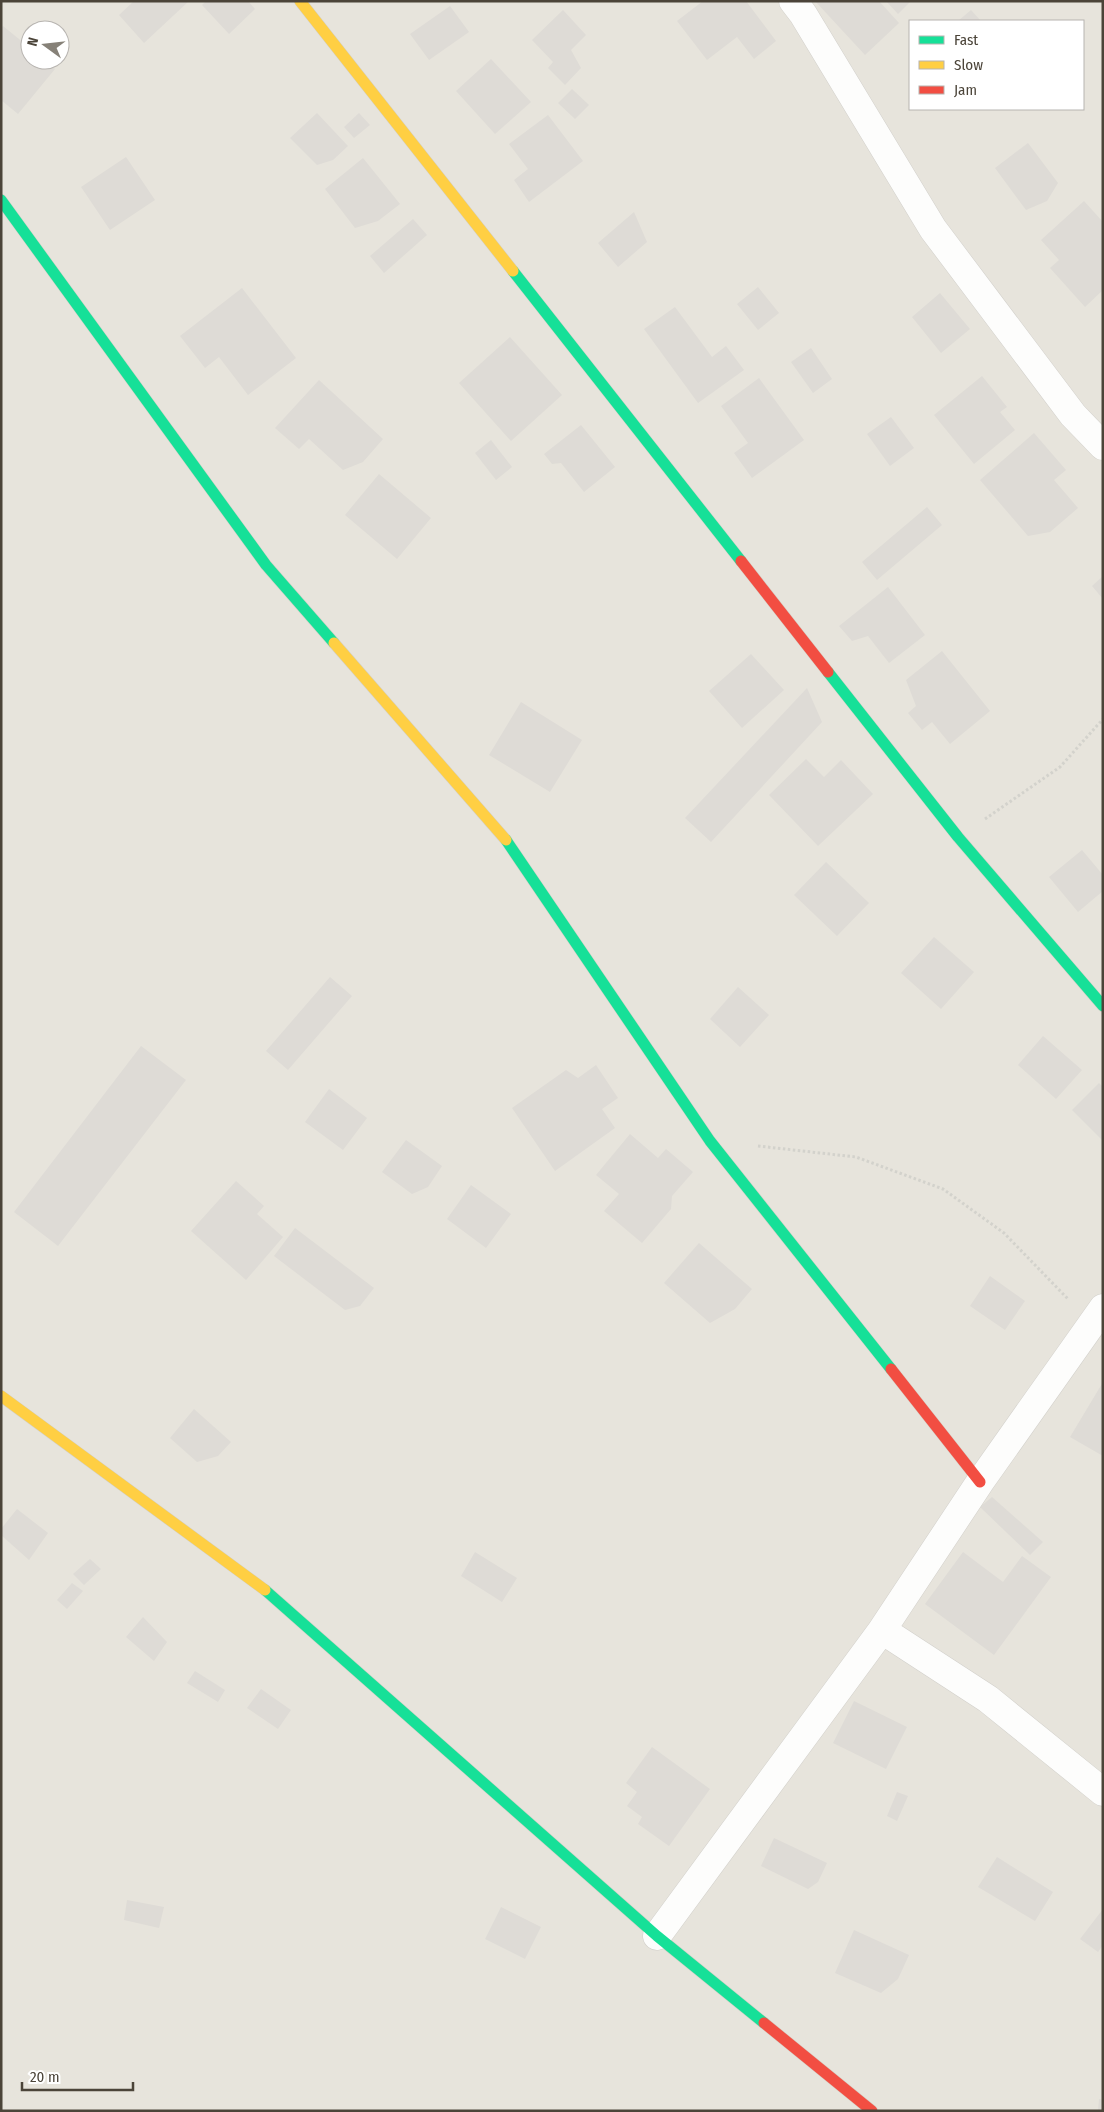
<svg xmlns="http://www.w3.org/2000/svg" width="1104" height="2112" viewBox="0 0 1104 2112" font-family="'Fira Sans Condensed',sans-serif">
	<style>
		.residential { fill: #e7e4dc; fill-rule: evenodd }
		.building { fill: #dedbd6 }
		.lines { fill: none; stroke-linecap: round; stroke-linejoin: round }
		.street-casing { stroke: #d2d0cb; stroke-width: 29 }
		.fast-casing { stroke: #d3cfc5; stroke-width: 12 }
		.slow-casing { stroke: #d3cfc5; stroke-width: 12 }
		.jam-casing { stroke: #d3cfc5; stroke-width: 12 }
		.path { stroke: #d3d2cc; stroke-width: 3; stroke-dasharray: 2.5 2.5; stroke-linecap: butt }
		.street { stroke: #fdfdfc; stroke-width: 28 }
		.fast { stroke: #16e098; stroke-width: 11 }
		.slow { stroke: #ffcf43; stroke-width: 11 }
		.jam { stroke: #f24e42; stroke-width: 11 }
	</style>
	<rect width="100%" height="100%" fill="#f4f2ee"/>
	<path class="residential" d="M 1,1 L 1103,1 L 1103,2111 L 1,2111 ZM 910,21 L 1083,21 L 1083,109 L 910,109 ZM 30,30 L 60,30 L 60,60 L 30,60 Z"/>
	<path class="building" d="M 134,1 L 189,1 L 144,43 L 119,15 Z
		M 206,1 L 248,1 L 255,9 L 229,34 L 202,5 Z
		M 703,1 L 746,1 L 776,41 L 754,59 L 737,37 L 707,60 L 677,21 Z
		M 815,1 L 879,1 L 899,23 L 865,55 Z
		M 886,1 L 911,1 L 898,14 Z
		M 450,6 L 469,32 L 429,60 L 410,34 Z
		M 563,10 L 586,35 L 571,50 L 581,68 L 565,85 L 548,68 L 553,62 L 532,40 Z
		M 971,10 L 981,21 L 958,21 Z
		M 3,26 L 30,48 L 30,60 L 44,60 L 55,69 L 18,114 L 1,100 L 1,28 Z
		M 491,59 L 531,102 L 495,134 L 456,91 Z
		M 572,89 L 589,105 L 575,119 L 558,103 Z
		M 317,113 L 348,146 L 333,160 L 317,165 L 290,138 Z
		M 359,113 L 370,125 L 354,138 L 344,127 Z
		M 548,115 L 583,161 L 529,202 L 514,180 L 528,169 L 509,144 Z
		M 1028,143 L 1058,183 L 1047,201 L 1026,210 L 995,168 Z
		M 126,157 L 155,200 L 110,230 L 81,187 Z
		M 363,158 L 400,204 L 378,221 L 355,228 L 325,189 Z
		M 1084,201 L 1103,222 L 1103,290 L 1085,307 L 1050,268 L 1059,260 L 1041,240 Z
		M 634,212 L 647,242 L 618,267 L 598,243 Z
		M 413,219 L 427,235 L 384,273 L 370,256 Z
		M 758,287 L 779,313 L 758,330 L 737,304 Z
		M 242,288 L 296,358 L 248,395 L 219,357 L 205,368 L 180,336 Z
		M 940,293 L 970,329 L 941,353 L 912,317 Z
		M 675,307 L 712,357 L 726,346 L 744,370 L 698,403 L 644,329 Z
		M 510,337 L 562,395 L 511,441 L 459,383 Z
		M 811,348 L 832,379 L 813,393 L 791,362 Z
		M 982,376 L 1007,407 L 1000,412 L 1015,430 L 974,464 L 934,415 Z
		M 759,378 L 804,440 L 752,478 L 734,453 L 748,443 L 721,406 Z
		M 319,380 L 383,439 L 363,462 L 343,470 L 309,439 L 299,449 L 275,428 Z
		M 891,417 L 914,448 L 890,466 L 867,434 Z
		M 581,425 L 615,467 L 584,492 L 561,463 L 552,464 L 544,454 Z
		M 1034,433 L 1066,470 L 1054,480 L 1078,508 L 1050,532 L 1028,536 L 980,480 Z
		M 491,440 L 512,467 L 496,480 L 475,453 Z
		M 379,474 L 431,518 L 397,559 L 345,515 Z
		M 927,507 L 942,525 L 877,580 L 862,562 Z
		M 1103,576 L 1103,599 L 1092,586 Z
		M 888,587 L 925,635 L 889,663 L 868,636 L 852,641 L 839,626 Z
		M 942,651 L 990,711 L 950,744 L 932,722 L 922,730 L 908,713 L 916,706 L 906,680 Z
		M 751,654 L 784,690 L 742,728 L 709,691 Z
		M 807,688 L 822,722 L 711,842 L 685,818 Z
		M 521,702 L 582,740 L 550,792 L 489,755 Z
		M 806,759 L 824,777 L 841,760 L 873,794 L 818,846 L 769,795 Z
		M 1082,850 L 1103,875 L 1103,891 L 1078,912 L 1049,877 Z
		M 826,862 L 869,903 L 837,936 L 794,895 Z
		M 934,937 L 974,972 L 941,1009 L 901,973 Z
		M 330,977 L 352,996 L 288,1070 L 266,1051 Z
		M 738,987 L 769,1015 L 740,1047 L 710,1019 Z
		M 1043,1036 L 1082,1070 L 1056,1099 L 1018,1065 Z
		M 141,1046 L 186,1080 L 58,1246 L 14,1212 Z
		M 596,1065 L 618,1098 L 602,1109 L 615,1128 L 555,1171 L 512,1108 L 566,1070 L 578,1078 Z
		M 1099,1083 L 1103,1087 L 1103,1141 L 1072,1110 Z
		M 329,1089 L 367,1118 L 343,1150 L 305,1122 Z
		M 630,1134 L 658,1158 L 666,1149 L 693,1172 L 672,1196 L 671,1209 L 642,1243 L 604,1211 L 619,1194 L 596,1175 Z
		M 406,1140 L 442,1166 L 428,1187 L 412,1194 L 382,1172 Z
		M 236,1181 L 264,1206 L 257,1214 L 283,1237 L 246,1280 L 191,1231 Z
		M 471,1185 L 511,1214 L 486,1248 L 447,1219 Z
		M 295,1228 L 374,1288 L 360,1306 L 345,1310 L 274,1256 Z
		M 699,1243 L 752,1289 L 735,1309 L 710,1323 L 664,1283 Z
		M 990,1276 L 1025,1301 L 1005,1330 L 970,1306 Z
		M 1103,1382 L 1103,1456 L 1070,1437 Z
		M 194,1409 L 231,1442 L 218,1456 L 197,1462 L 170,1438 Z
		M 992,1497 L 1043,1542 L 1030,1555 L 980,1507 Z
		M 17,1509 L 48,1533 L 29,1560 L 1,1535 L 1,1529 Z
		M 475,1552 L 517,1578 L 502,1602 L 461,1576 Z
		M 963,1552 L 1003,1582 L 1022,1556 L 1051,1577 L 994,1655 L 925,1604 Z
		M 90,1559 L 101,1569 L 84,1585 L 73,1574 Z
		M 72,1583 L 83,1591 L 67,1609 L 57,1600 Z
		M 143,1617 L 167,1642 L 154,1661 L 126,1637 Z
		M 195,1671 L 225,1690 L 218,1702 L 187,1683 Z
		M 261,1689 L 291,1710 L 278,1729 L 247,1708 Z
		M 854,1701 L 907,1727 L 886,1769 L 833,1743 Z
		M 652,1747 L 710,1789 L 669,1846 L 638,1824 L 642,1817 L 627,1806 L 637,1792 L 626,1783 Z
		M 897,1792 L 908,1796 L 897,1821 L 887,1816 Z
		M 774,1838 L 827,1863 L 818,1882 L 808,1889 L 761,1866 Z
		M 997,1857 L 1053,1892 L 1035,1921 L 978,1887 Z
		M 127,1900 L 164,1907 L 159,1928 L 124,1920 Z
		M 501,1907 L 541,1927 L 525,1959 L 485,1939 Z
		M 1103,1909 L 1103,1945 L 1098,1952 L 1080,1939 Z
		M 854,1930 L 909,1955 L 898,1979 L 881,1993 L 835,1973 Z
		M 1099,2099 L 1103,2100 L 1103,2111 L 1098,2111 Z"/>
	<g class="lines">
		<defs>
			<path id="street" d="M 793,1 L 803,14 L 933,229 L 1073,415 L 1103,446
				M 882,1630 L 988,1699 L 1103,1792
				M 657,1936 L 882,1630 L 980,1482 L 1103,1308"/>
			<path id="fast" d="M 1,200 L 266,565 L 334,643
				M 513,271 L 741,561
				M 828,672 L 958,837 L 1103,1006
				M 506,840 L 710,1141 L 891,1369
				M 265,1590 L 657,1936 L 764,2023"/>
			<path id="slow" d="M 300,1 L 513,271
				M 334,643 L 506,840
				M 1,1396 L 265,1590"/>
			<path id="jam" d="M 741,561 L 828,672
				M 891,1369 L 980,1482
				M 764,2023 L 872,2111"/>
		</defs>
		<use href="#street" class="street-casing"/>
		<use href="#fast" class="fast-casing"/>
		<use href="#slow" class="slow-casing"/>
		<use href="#jam" class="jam-casing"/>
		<path class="path" d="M 985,819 L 1060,767 L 1103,719
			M 758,1146 L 856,1157 L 943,1189 L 1004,1233 L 1068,1299"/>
		<use href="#street" class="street"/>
		<use href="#fast" class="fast"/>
		<use href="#slow" class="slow"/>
		<use href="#jam" class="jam"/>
	</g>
	<rect width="1104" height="2112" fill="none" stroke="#4b4439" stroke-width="5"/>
	<rect x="909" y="20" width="175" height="90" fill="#ffffff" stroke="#b7b4b0"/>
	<rect x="919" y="36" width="25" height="8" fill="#16e098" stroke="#b7b4b0"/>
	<text x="954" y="45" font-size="15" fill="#4b4439">Fast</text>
	<rect x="919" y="61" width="25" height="8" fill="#ffcf43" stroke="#b7b4b0"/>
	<text x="954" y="70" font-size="15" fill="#4b4439">Slow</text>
	<rect x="919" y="86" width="25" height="8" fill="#f24e42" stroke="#b7b4b0"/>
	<text x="954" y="95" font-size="15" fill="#4b4439">Jam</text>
	<g transform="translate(45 45) rotate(285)"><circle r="24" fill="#ffffff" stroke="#b7b4b0"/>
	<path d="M0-4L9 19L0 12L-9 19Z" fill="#868178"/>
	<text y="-8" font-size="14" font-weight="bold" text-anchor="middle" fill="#4b4439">N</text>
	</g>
	<path d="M22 2082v8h111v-8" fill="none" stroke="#4b4439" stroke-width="2.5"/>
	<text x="30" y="2082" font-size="15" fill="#4b4439" stroke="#ffffff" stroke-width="4" paint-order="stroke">20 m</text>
</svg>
